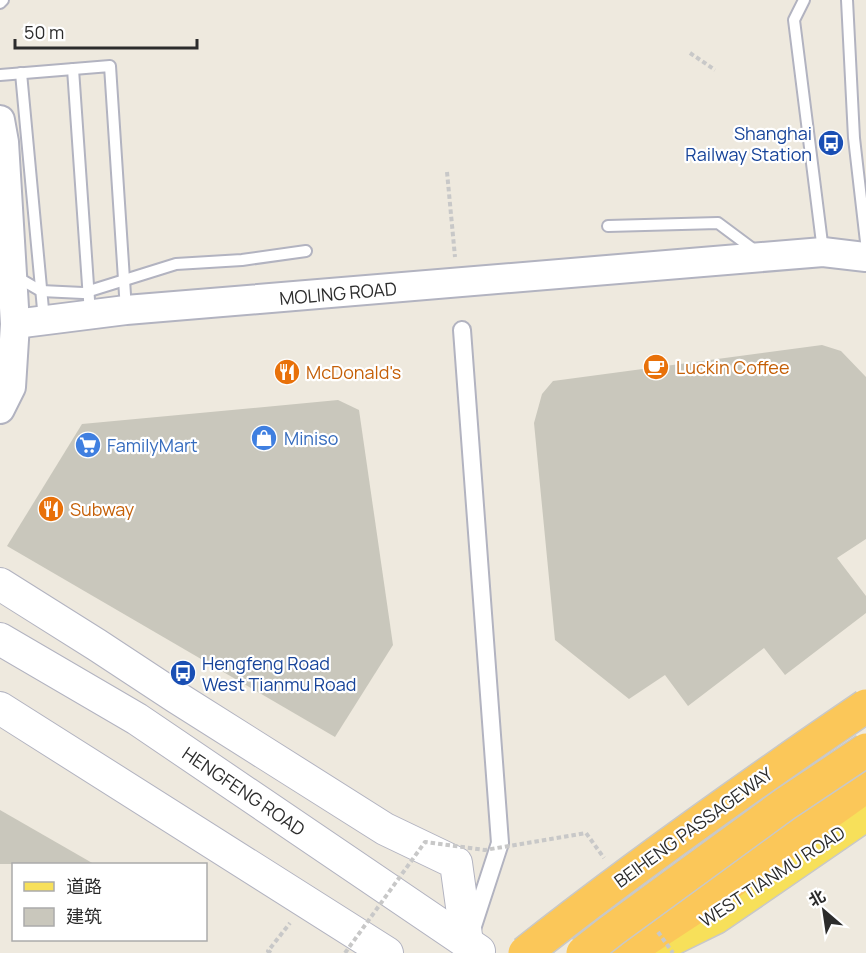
<svg xmlns="http://www.w3.org/2000/svg" width="866" height="953" viewBox="0 0 866 953" font-family="Manrope,'Noto Sans SC',sans-serif">
<style>
.building{fill:#c9c7bc}
.lines{fill:none;stroke-linecap:round;stroke-linejoin:round}
.service-casing{stroke:#b2b3c0;stroke-width:14}
.pedestrian-casing{stroke:#b2b3c0;stroke-width:20}
.tertiary-casing{stroke:#b2b3c0;stroke-width:32}
.secondary-casing{stroke:#b2b3c0;stroke-width:34}
.primary-casing{stroke:#c8c8c8;stroke-width:36}
.trunk-casing{stroke:#c8c8c8;stroke-width:36}
.path{stroke:#c8c8c8;stroke-width:4;stroke-dasharray:4.5 3;stroke-linecap:butt}
.service{stroke:#fff;stroke-width:10}
.pedestrian{stroke:#fff;stroke-width:16}
.tertiary{stroke:#fff;stroke-width:28}
.secondary{stroke:#fff;stroke-width:32}
.primary{stroke:#f7e05a;stroke-width:33}
.trunk{stroke:#fbc759;stroke-width:33}
.trunk-bridge-casing{stroke:#c8c8c8;stroke-width:36;stroke-linecap:butt}
.path-bridge{stroke:#c8c8c8;stroke-width:4;stroke-dasharray:4.5 3;stroke-linecap:butt}
.trunk-bridge{stroke:#fbc759;stroke-width:33}
.labels{text-anchor:middle;dominant-baseline:central;stroke-width:4.5;stroke-linejoin:round;paint-order:stroke}
.transit-label{font-size:18px;fill:#164399;stroke:#fff;text-anchor:end}
.street-label{font-size:18px;fill:#2c2c2c;stroke:#fff}
.food-label{font-size:18px;fill:#c56008;stroke:#fff;text-anchor:start}
.shop-label{font-size:18px;fill:#366cbe;stroke:#fff;text-anchor:start}
</style>
<rect width="100%" height="100%" fill="#eee9de"/>
<g class="building">
<path d="M 822,345 L 841,351 L 866,377 L 866,539 L 837,558 L 866,596 L 866,613 L 785,675 L 764,648 L 688,706 L 665,675 L 629,699 L 555,640 L 534,423 L 542,394 L 553,381 Z"/>
<path d="M 338,400 L 359,410 L 393,645 L 335,737 L 7,546 L 82,424 Z"/>
<path d="M 0,810 L 94,864 L 0,864 Z"/>
</g>
<g class="lines">
<g class="service-casing">
<g id="service">
<path d="M 804,0 L 794,20 L 823,251"/>
<path d="M 847,0 L 854,138 L 866,242"/>
<path d="M 0,3 L 3,0"/>
<path d="M 73,69 L 90,314"/>
<path d="M 21,73 L 44,320"/>
<path d="M 0,75 L 110,66 L 126,310"/>
<path d="M 608,226 L 718,223 L 757,252"/>
<path d="M 15,276 L 41,291 L 83,293 L 176,264 L 242,260 L 306,251"/>
</g>
</g>
<g class="pedestrian-casing">
<path id="pedestrian" d="M 462,330 L 500,843 L 472,929"/>
</g>
<g class="tertiary-casing">
<g id="tertiary">
<path d="M 0,120 L 4,142 L 15,324 L 11,387 L 0,409"/>
<path d="M 15,324 L 126,310 L 823,252 L 866,257"/>
</g>
</g>
<g class="secondary-casing">
<g id="secondary">
<path d="M 0,584 L 97,645 L 176,697 L 385,829 L 456,863 L 467,943"/>
<path d="M 0,639 L 137,719 L 479,951"/>
<path d="M 0,708 L 387,953"/>
</g>
</g>
<g class="primary-casing">
<path id="primary" d="M 653,948 L 716,917 L 866,814"/>
</g>
<g class="trunk-casing">
<path id="trunk" d="M 625,953 L 706,900 L 866,786"/>
</g>
<g class="path">
<path d="M 690,53 L 715,70"/>
<path d="M 447,172 L 455,257"/>
<path d="M 271,953 L 268,951 L 290,923"/>
</g>
<use href="#service" class="service"/>
<use href="#pedestrian" class="pedestrian"/>
<use href="#tertiary" class="tertiary"/>
<use href="#secondary" class="secondary"/>
<use href="#primary" class="primary"/>
<use href="#trunk" class="trunk"/>
<g class="trunk-bridge-casing">
<g id="trunk-bridge">
<path d="M 525,953 C 635,866 750,785 866,706"/>
<path d="M 583,953 L 611,931 L 785,804 L 866,750"/>
</g>
</g>
<g class="path-bridge">
<path d="M 658,932 L 673,953"/>
<path d="M 345,953 L 425,842 L 485,850 L 586,833 L 604,858"/>
</g>
<use href="#trunk-bridge" class="trunk-bridge"/>
</g>
<defs>
<g id="bus-disc" transform="scale(1.35)"><circle r="9.5" fill="#1a4fb4" stroke="#fff"/><path d="M-5-6H5V4H4V6H2V4H-2V6H-4V4H-5ZM-3.5-4V0h7V-4ZM-3.5 1.2v1.5H-2V1.2ZM2 1.2v1.5H3.5V1.2Z" fill="#fff"/></g>
<g id="cafe-disc" transform="scale(1.35)"><circle r="9.5" fill="#e8710a" stroke="#fff"/><path d="M-5.5-4.5H6V0H3Q3 3.5 0 3.5H-2.5Q-5.5 3.5-5.5 0ZM3-3.2v2h1.7v-2ZM-6 4.5H4V6H-6Z" fill="#fff"/></g>
<g id="restaurant-disc" transform="scale(1.35)"><circle r="9.5" fill="#e8710a" stroke="#fff"/><path d="M-5-6h1v4h1v-4h1v4h1v-4h1v5L-1.5 .5V6h-2V.5L-5-1ZM5-6V6H3V1.5H1.5Q1.5-4 5-6Z" fill="#fff"/></g>
<g id="shop-disc" transform="scale(1.35)"><circle r="9.5" fill="#3f7fe0" stroke="#fff"/><path d="M-5-2.5h2.3a2.7 3.5 0 0 1 5.4 0H5L5.5 6h-11ZM-1.5-2.5h3a1.5 2.3 0 0 0-3 0Z" fill="#fff"/></g>
<g id="supermarket-disc" transform="scale(1.35)"><circle r="9.5" fill="#3f7fe0" stroke="#fff"/><path d="M-6-5.5h2.5l.6 2H6L4.5 2H-2.5L-4.4-4H-6ZM-1.5 3.2a1.3 1.3 0 1 0 .1 0ZM3 3.2a1.3 1.3 0 1 0 .1 0Z" fill="#fff"/></g>
</defs>
<g fill-rule="evenodd">
<use href="#bus-disc" x="831" y="143"/>
<use href="#cafe-disc" x="656" y="367"/>
<use href="#restaurant-disc" x="287" y="372"/>
<use href="#shop-disc" x="264" y="438"/>
<use href="#supermarket-disc" x="88" y="445"/>
<use href="#restaurant-disc" x="51" y="509"/>
<use href="#bus-disc" x="183" y="673"/>
</g>
<g class="labels">
<g class="transit-label">
<text x="812" y="133">Shanghai<tspan x="812" dy="21">Railway Station</tspan></text>
<text x="202" y="663" text-anchor="start">Hengfeng Road<tspan x="202" dy="21">West Tianmu Road</tspan></text>
</g>
<g class="street-label">
<text transform="translate(338 293) rotate(-5)">MOLING ROAD</text>
<text transform="translate(244 791) rotate(34)">HENGFENG ROAD</text>
<text transform="translate(693 827) rotate(-36)">BEIHENG PASSAGEWAY</text>
<text transform="translate(772 876) rotate(-33)">WEST TIANMU ROAD</text>
</g>
<g class="food-label">
<text x="676" y="367">Luckin Coffee</text>
<text x="306" y="372">McDonald's</text>
<text x="70" y="509">Subway</text>
</g>
<g class="shop-label">
<text x="284" y="438">Miniso</text>
<text x="107" y="445">FamilyMart</text>
</g>
</g>
<rect x="12" y="863" width="195" height="78" fill="#ffffff" stroke="#ababab" stroke-width="1.5"/>
<rect x="24" y="882" width="30" height="9" fill="#f7e05a" stroke="#ababab" stroke-width="1.5"/>
<text x="66" y="893" font-size="18" fill="#2c2c2c">道路</text>
<rect x="24" y="908" width="30" height="18" fill="#c9c7bc" stroke="#ababab" stroke-width="1.5"/>
<text x="66" y="923" font-size="18" fill="#2c2c2c">建筑</text>
<g transform="translate(824 911) rotate(331)" stroke="#ffffff" stroke-width="4.5" paint-order="stroke">
<path d="M0-4.5L10 22L0 15L-10 22Z" fill="#2c2c2c"/>
<text y="-9" font-size="16" font-weight="bold" text-anchor="middle" fill="#2c2c2c">北</text>
</g>
<path d="M15 39v9h182v-9" fill="none" stroke="#2c2c2c" stroke-width="3"/>
<text x="24" y="39" font-size="18" fill="#2c2c2c" stroke="#ffffff" stroke-width="4.5" paint-order="stroke">50 m</text>
</svg>
